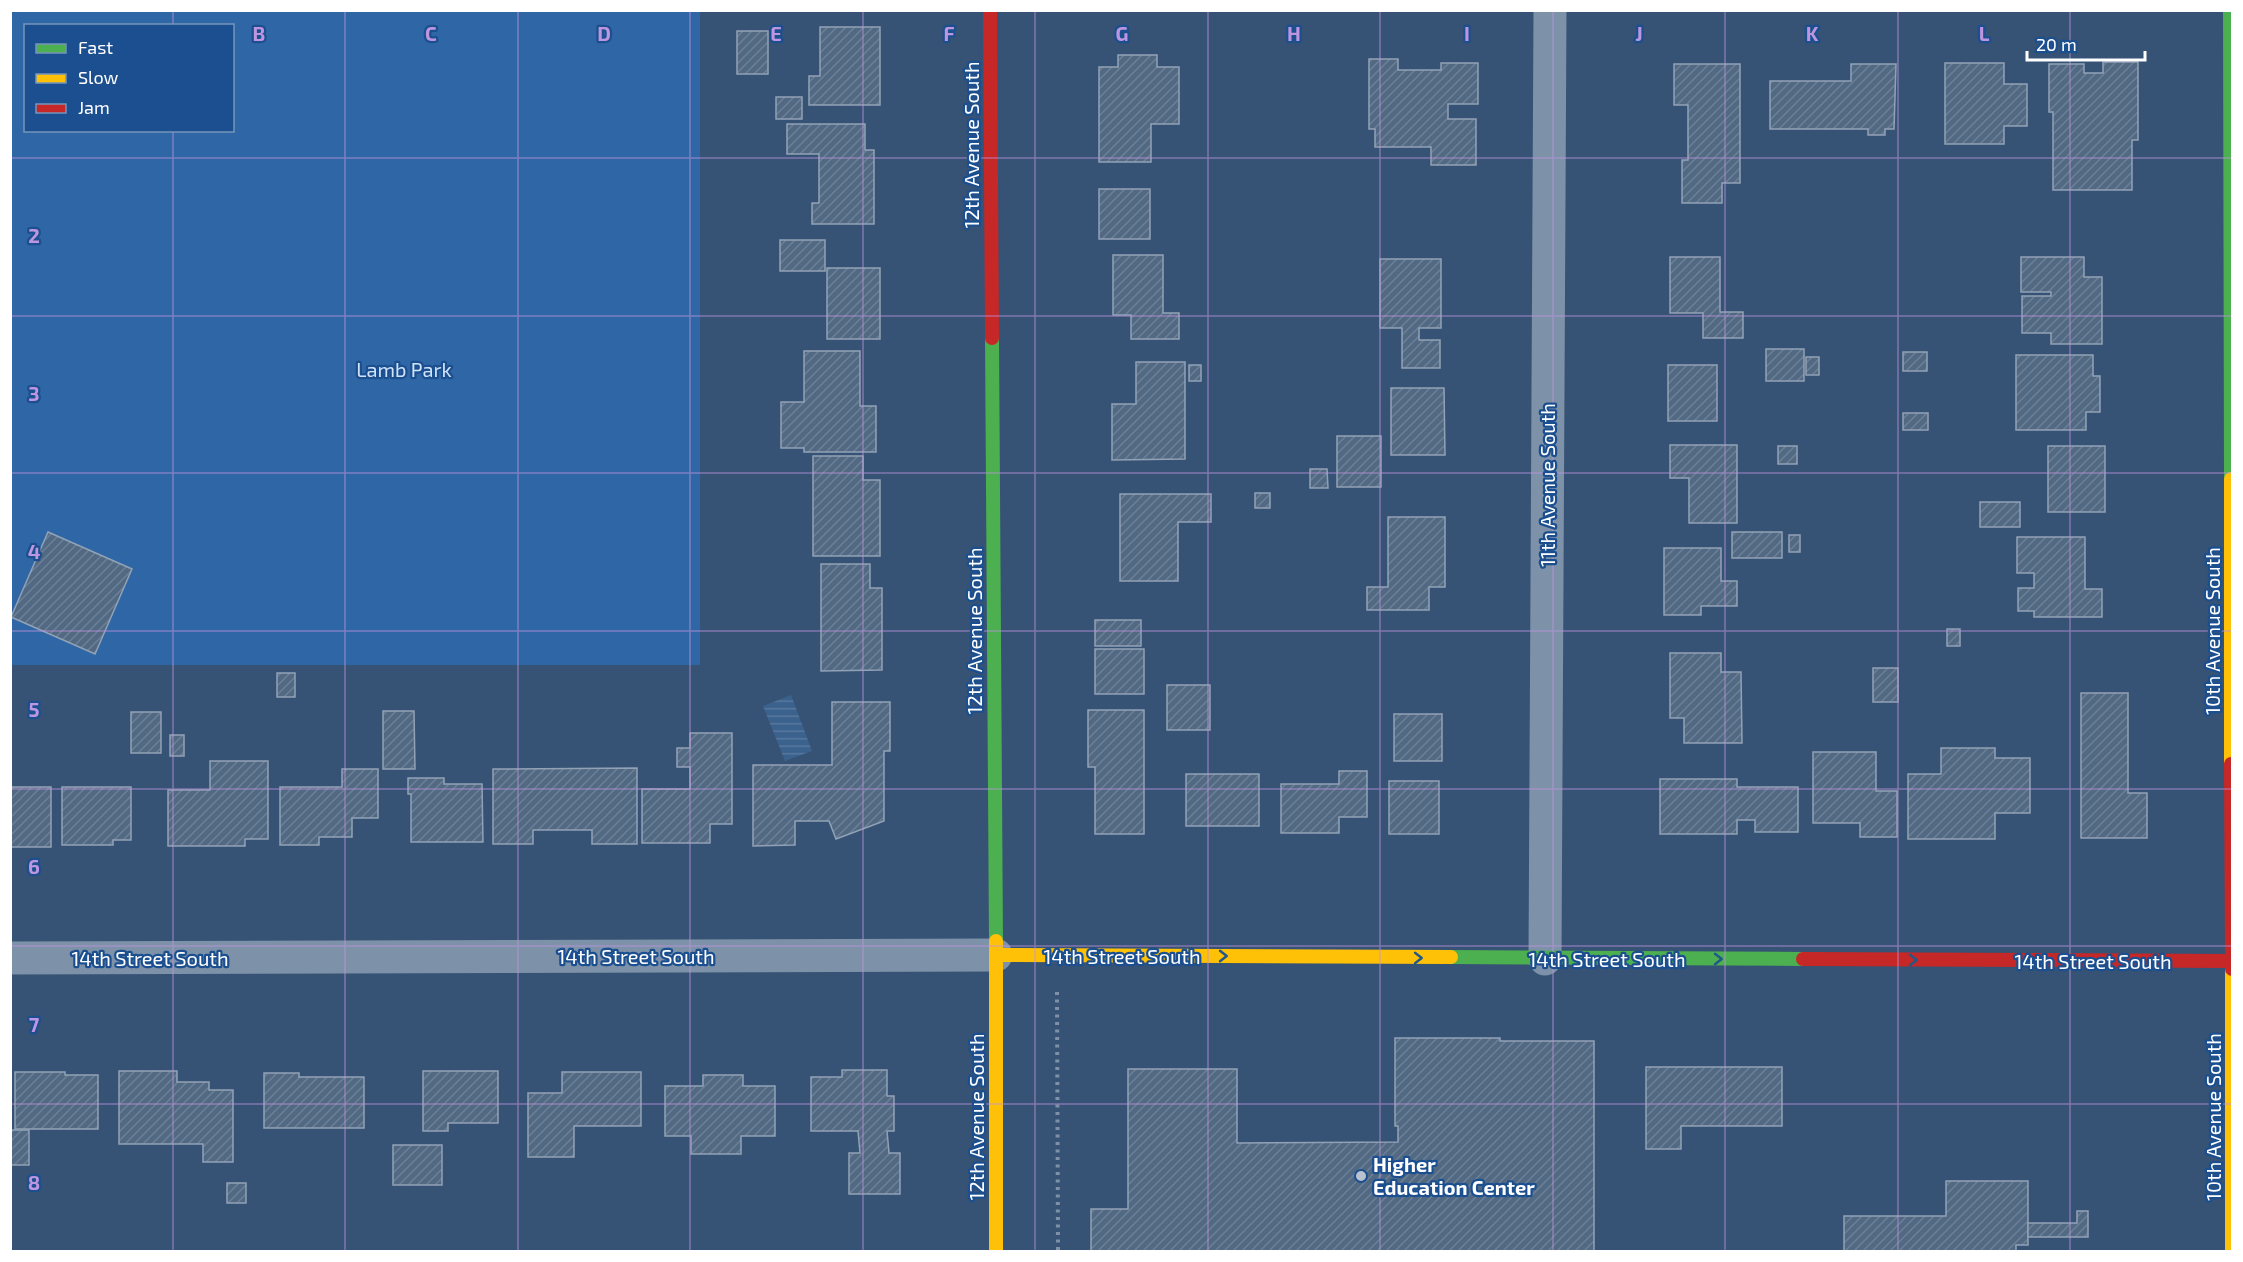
<svg xmlns="http://www.w3.org/2000/svg" width="2243" height="1262" viewBox="0 0 2243 1262" font-family="'Exo 2',sans-serif">
<style>
.green{fill:#2f66a5;fill-rule:evenodd}
.water{fill:url(#water-rules)}
.building{fill:url(#building-hatch);stroke:#92a2b6;stroke-width:1.5}
.lines{fill:none;stroke-linecap:round;stroke-linejoin:round}
.path{stroke:#7d92a8;stroke-width:4;stroke-dasharray:3 4.5;stroke-linecap:butt}
.street{stroke:#7d92a8;stroke-width:33}
.fast{stroke:#4caf50;stroke-width:14}
.slow{stroke:#ffc107;stroke-width:14}
.jam{stroke:#c62828;stroke-width:14}
.oneway{stroke:#205989}
.grid{fill:none;stroke:#bd96df;stroke-width:1.5;stroke-opacity:0.55}
.poi-dot{fill:#b9c2ce;stroke:#1b4f8f;stroke-width:2}
.labels{text-anchor:middle;dominant-baseline:central;stroke-width:4.5;stroke-linejoin:round;paint-order:stroke}
.street-label{font-size:20px;fill:#fff;stroke:#1b4f8f}
.park-label{font-size:20px;fill:#cfe3fa;stroke:#1b4f8f}
.poi-label{font-size:20px;font-weight:bold;fill:#fff;stroke:#1b4f8f;text-anchor:start}
.grid-label{font-size:20px;text-anchor:middle;font-weight:bold;fill:#bd96df;stroke:#1b4f8f;stroke-width:4.5;stroke-linejoin:round;paint-order:stroke}
</style>
<defs>
<pattern id="water-rules" width="6" height="5" patternUnits="userSpaceOnUse" patternTransform="scale(1.5)"><rect width="6" height="5" fill="#3b618d"/><path d="M0 2.5h6" fill="none" stroke="#58799e"/></pattern>
<pattern id="building-hatch" width="6" height="6" patternUnits="userSpaceOnUse" patternTransform="scale(1.5)"><rect width="6" height="6" fill="#526984"/><path d="M-1 1l2-2M0 6l6-6M5 7l2-2" fill="none" stroke="#6c8096"/></pattern>
</defs>
<rect width="100%" height="100%" fill="#365274"/>
<path class="green" d="M 11,11 L 700,11 L 700,665 L 11,665 ZM 26,26 L 232,26 L 232,130 L 26,130 Z"/>
<path class="water" d="M 791,695 L 812,751 L 785,761 L 763,706 Z"/>
<g class="building">
<path d="M 820,27 L 880,27 L 880,105 L 809,105 L 809,76 L 820,76 Z"/>
<rect x="737" y="31" width="31" height="43"/>
<path d="M 1118,55 L 1157,55 L 1157,67 L 1179,67 L 1179,124 L 1151,124 L 1151,162 L 1099,162 L 1099,67 L 1118,67 Z"/>
<path d="M 1369,59 L 1398,59 L 1398,70 L 1441,70 L 1441,63 L 1478,63 L 1478,104 L 1448,104 L 1448,119 L 1476,119 L 1476,165 L 1431,165 L 1431,147 L 1375,147 L 1375,129 L 1369,129 Z"/>
<path d="M 2103,62 L 2138,62 L 2138,140 L 2132,140 L 2132,190 L 2053,190 L 2053,112 L 2049,112 L 2049,64 L 2084,64 L 2084,73 L 2103,73 Z"/>
<path d="M 1945,63 L 2004,63 L 2004,84 L 2027,84 L 2027,126 L 2004,126 L 2004,144 L 1945,144 Z"/>
<path d="M 1674,64 L 1740,64 L 1740,183 L 1722,183 L 1722,203 L 1682,203 L 1682,160 L 1688,160 L 1688,105 L 1674,105 Z"/>
<path d="M 1851,64 L 1896,64 L 1894,129 L 1885,129 L 1885,135 L 1868,135 L 1868,129 L 1770,129 L 1770,81 L 1851,81 Z"/>
<rect x="776" y="97" width="26" height="22"/>
<path d="M 787,124 L 865,124 L 865,150 L 874,150 L 874,224 L 812,224 L 812,203 L 819,203 L 819,154 L 787,154 Z"/>
<rect x="1099" y="189" width="51" height="50"/>
<rect x="780" y="240" width="45" height="31"/>
<path d="M 1113,255 L 1163,255 L 1163,313 L 1179,313 L 1179,339 L 1131,339 L 1131,315 L 1113,315 Z"/>
<path d="M 1670,257 L 1720,257 L 1720,312 L 1743,312 L 1743,338 L 1703,338 L 1703,313 L 1670,313 Z"/>
<path d="M 2021,257 L 2084,257 L 2084,277 L 2102,277 L 2102,344 L 2051,344 L 2051,333 L 2022,333 L 2022,296 L 2051,296 L 2051,292 L 2021,292 Z"/>
<path d="M 1380,259 L 1441,259 L 1441,328 L 1419,328 L 1419,340 L 1440,340 L 1440,368 L 1402,368 L 1402,328 L 1380,328 Z"/>
<rect x="827" y="268" width="53" height="71"/>
<rect x="1766" y="349" width="38" height="32"/>
<path d="M 804,351 L 860,351 L 860,406 L 876,406 L 876,452 L 804,452 L 804,448 L 781,448 L 781,402 L 804,402 Z"/>
<rect x="1903" y="352" width="24" height="19"/>
<path d="M 2016,355 L 2093,355 L 2093,376 L 2100,376 L 2100,412 L 2086,412 L 2086,430 L 2016,430 Z"/>
<rect x="1806" y="357" width="13" height="18"/>
<path d="M 1136,362 L 1185,362 L 1185,459 L 1112,460 L 1112,404 L 1136,404 Z"/>
<rect x="1189" y="365" width="12" height="16"/>
<rect x="1668" y="365" width="49" height="56"/>
<path d="M 1391,388 L 1444,388 L 1445,455 L 1391,455 Z"/>
<rect x="1903" y="413" width="25" height="17"/>
<rect x="1337" y="436" width="44" height="51"/>
<path d="M 1670,445 L 1737,445 L 1737,523 L 1689,523 L 1689,478 L 1670,478 Z"/>
<rect x="1778" y="446" width="19" height="18"/>
<rect x="2048" y="446" width="57" height="66"/>
<path d="M 813,456 L 863,456 L 863,480 L 880,480 L 880,556 L 813,556 Z"/>
<path d="M 1310,469 L 1327,469 L 1328,488 L 1310,488 Z"/>
<rect x="1255" y="493" width="15" height="15"/>
<path d="M 1120,494 L 1211,494 L 1211,522 L 1178,522 L 1178,581 L 1120,581 Z"/>
<rect x="1980" y="502" width="40" height="25"/>
<path d="M 1388,517 L 1445,517 L 1445,587 L 1429,587 L 1429,610 L 1367,610 L 1367,587 L 1388,587 Z"/>
<path d="M 48,532 L 132,569 L 95,654 L 11,617 Z"/>
<rect x="1732" y="532" width="50" height="26"/>
<rect x="1789" y="535" width="11" height="17"/>
<path d="M 2017,537 L 2085,537 L 2085,589 L 2102,589 L 2102,617 L 2034,617 L 2034,611 L 2018,611 L 2018,588 L 2034,588 L 2034,573 L 2017,573 Z"/>
<path d="M 1664,548 L 1721,548 L 1721,581 L 1737,581 L 1737,606 L 1701,606 L 1701,615 L 1664,615 Z"/>
<path d="M 821,564 L 870,564 L 870,588 L 882,588 L 882,670 L 821,671 Z"/>
<rect x="1095" y="620" width="46" height="26"/>
<rect x="1947" y="629" width="13" height="17"/>
<rect x="1095" y="649" width="49" height="45"/>
<path d="M 1670,653 L 1721,653 L 1721,672 L 1741,672 L 1742,743 L 1684,743 L 1684,718 L 1670,718 Z"/>
<rect x="1873" y="668" width="25" height="34"/>
<rect x="277" y="673" width="18" height="24"/>
<rect x="1167" y="685" width="43" height="45"/>
<path d="M 2081,693 L 2128,693 L 2128,793 L 2147,793 L 2147,838 L 2081,838 Z"/>
<path d="M 832,702 L 890,702 L 890,751 L 884,751 L 884,821 L 836,839 L 829,821 L 795,821 L 795,845 L 753,846 L 753,765 L 832,765 Z"/>
<path d="M 1088,710 L 1144,710 L 1144,834 L 1095,834 L 1095,767 L 1088,767 Z"/>
<path d="M 383,711 L 414,711 L 415,769 L 383,769 Z"/>
<rect x="131" y="712" width="30" height="41"/>
<rect x="1394" y="714" width="48" height="47"/>
<path d="M 690,733 L 732,733 L 732,824 L 710,824 L 710,843 L 642,843 L 642,789 L 690,789 L 690,767 L 677,767 L 677,748 L 690,748 Z"/>
<rect x="170" y="735" width="14" height="21"/>
<path d="M 1941,748 L 1995,748 L 1995,758 L 2030,758 L 2030,813 L 1995,813 L 1995,839 L 1908,839 L 1908,774 L 1941,774 Z"/>
<path d="M 1813,752 L 1876,752 L 1876,791 L 1897,791 L 1897,837 L 1860,837 L 1860,823 L 1813,823 Z"/>
<path d="M 210,761 L 268,761 L 268,839 L 245,839 L 245,846 L 168,846 L 168,790 L 210,790 Z"/>
<path d="M 637,768 L 637,844 L 592,844 L 592,830 L 533,830 L 533,844 L 493,844 L 493,769 Z"/>
<path d="M 342,769 L 378,769 L 378,818 L 352,818 L 352,837 L 319,837 L 319,845 L 280,845 L 280,787 L 342,787 Z"/>
<path d="M 1339,771 L 1367,771 L 1367,817 L 1339,817 L 1339,833 L 1281,833 L 1281,784 L 1339,784 Z"/>
<rect x="1186" y="774" width="73" height="52"/>
<path d="M 408,778 L 444,778 L 444,784 L 482,784 L 483,842 L 411,842 L 411,794 L 408,794 Z"/>
<path d="M 1660,779 L 1737,779 L 1737,787 L 1798,787 L 1798,832 L 1755,832 L 1755,820 L 1737,820 L 1737,834 L 1660,834 Z"/>
<rect x="1389" y="781" width="50" height="53"/>
<rect x="10" y="787" width="41" height="60"/>
<path d="M 62,787 L 131,787 L 131,840 L 113,840 L 113,845 L 62,845 Z"/>
<path d="M 1395,1038 L 1500,1038 L 1500,1041 L 1594,1041 L 1594,1252 L 1091,1252 L 1091,1209 L 1128,1209 L 1128,1069 L 1237,1069 L 1237,1143 L 1398,1142 L 1398,1126 L 1395,1126 Z"/>
<path d="M 1646,1067 L 1782,1067 L 1782,1126 L 1681,1126 L 1681,1149 L 1646,1149 Z"/>
<path d="M 842,1070 L 887,1070 L 887,1096 L 894,1096 L 894,1131 L 887,1131 L 889,1153 L 900,1153 L 900,1194 L 849,1194 L 849,1153 L 860,1153 L 858,1131 L 811,1131 L 811,1077 L 842,1077 Z"/>
<path d="M 119,1071 L 177,1071 L 177,1082 L 209,1082 L 209,1090 L 233,1090 L 233,1162 L 203,1162 L 203,1144 L 119,1144 Z"/>
<path d="M 423,1071 L 498,1071 L 498,1123 L 448,1123 L 448,1131 L 423,1131 Z"/>
<path d="M 15,1072 L 65,1072 L 65,1075 L 98,1075 L 98,1129 L 15,1129 Z"/>
<path d="M 562,1072 L 641,1072 L 641,1126 L 574,1126 L 574,1157 L 528,1157 L 528,1093 L 562,1093 Z"/>
<path d="M 264,1073 L 299,1073 L 299,1077 L 364,1077 L 364,1128 L 264,1128 Z"/>
<path d="M 703,1075 L 743,1075 L 743,1086 L 775,1086 L 775,1136 L 741,1136 L 741,1154 L 691,1154 L 691,1136 L 665,1136 L 665,1086 L 703,1086 Z"/>
<rect x="10" y="1130" width="19" height="35"/>
<rect x="393" y="1145" width="49" height="40"/>
<path d="M 1946,1181 L 2028,1181 L 2028,1245 L 2016,1245 L 2016,1252 L 1844,1252 L 1844,1216 L 1946,1216 Z"/>
<rect x="227" y="1183" width="19" height="20"/>
<path d="M 2077,1211 L 2088,1211 L 2088,1237 L 2028,1237 L 2028,1223 L 2077,1223 Z"/>
</g>
<g class="lines">
<path class="path" d="M 1057,992 L 1058,1252"/>
<g class="street">
<path d="M 10,958 L 996,955"/>
<path d="M 1545,959 L 1550,10"/>
</g>
<g class="fast">
<path d="M 2230,10 L 2231,479"/>
<path d="M 992,338 L 996,941"/>
<path d="M 1451,957 L 1803,959"/>
</g>
<g class="slow">
<path d="M 2231,479 L 2231,764"/>
<path d="M 996,941 L 996,1252"/>
<path d="M 996,955 L 1451,957"/>
<path d="M 2232,969 L 2232,1252"/>
</g>
<g class="jam">
<path d="M 990,10 L 992,338"/>
<path d="M 2231,764 L 2232,969"/>
<path d="M 1803,959 L 2232,961"/>
</g>
</g>
<defs><path id="oneway-chevron" d="M-2-3.5L2.5 0L-2 3.5" fill="none" stroke-width="1.6" stroke-linecap="round" stroke-linejoin="round" transform="scale(1.5)"/></defs>
<g class="oneway">
<use href="#oneway-chevron" transform="translate(1223 956)"/>
<use href="#oneway-chevron" transform="translate(1418 958)"/>
<use href="#oneway-chevron" transform="translate(1718 959)"/>
<use href="#oneway-chevron" transform="translate(1913 960)"/>
</g>
<path class="grid" d="M 173,10 L 173,26M 345,10 L 345,1252M 518,10 L 518,1252M 690,10 L 690,1252M 863,10 L 863,1252M 1035,10 L 1035,1252M 1208,10 L 1208,1252M 1380,10 L 1380,1252M 1553,10 L 1553,1252M 1725,10 L 1725,1252M 1898,10 L 1898,1252M 2070,10 L 2070,1252M 173,130 L 173,1252M 10,158 L 2232,158M 10,316 L 2232,316M 10,473 L 2232,473M 10,631 L 2232,631M 10,789 L 2232,789M 10,946 L 2232,946M 10,1104 L 2232,1104"/>
<circle class="poi-dot" cx="1361" cy="1176" r="6"/>
<g class="labels">
<g class="street-label">
<text transform="translate(971 145) rotate(-90)">12th Avenue South</text>
<text transform="translate(1547 485) rotate(-90)">11th Avenue South</text>
<text transform="translate(974 631) rotate(-90)">12th Avenue South</text>
<text transform="translate(2212 631) rotate(-90)">10th Avenue South</text>
<text x="636" y="956">14th Street South</text>
<text x="1122" y="956">14th Street South</text>
<text x="150" y="958">14th Street South</text>
<text x="1607" y="959">14th Street South</text>
<text x="2093" y="961">14th Street South</text>
<text transform="translate(976 1117) rotate(-90)">12th Avenue South</text>
<text transform="translate(2213 1117) rotate(-90)">10th Avenue South</text>
</g>
<g class="park-label">
<text x="404" y="369">Lamb Park</text>
</g>
<g class="poi-label">
<text x="1373" y="1164">Higher<tspan x="1373" dy="23">Education Center</tspan></text>
</g>
</g>
<g class="grid-label">
<text x="259" y="41">B</text>
<text x="431" y="41">C</text>
<text x="604" y="41">D</text>
<text x="776" y="41">E</text>
<text x="949" y="41">F</text>
<text x="1122" y="41">G</text>
<text x="1294" y="41">H</text>
<text x="1467" y="41">I</text>
<text x="1639" y="41">J</text>
<text x="1812" y="41">K</text>
<text x="1984" y="41">L</text>
<text x="34" y="243">2</text>
<text x="34" y="401">3</text>
<text x="34" y="559">4</text>
<text x="34" y="717">5</text>
<text x="34" y="874">6</text>
<text x="34" y="1032">7</text>
<text x="34" y="1190">8</text>
</g>
<rect width="2243" height="1262" fill="none" stroke="#ffffff" stroke-width="24"/>
<rect x="24" y="24" width="210" height="108" fill="#1b4f8f" stroke="#7695bc" stroke-width="1.5"/>
<rect x="36" y="44" width="30" height="9" fill="#4caf50" stroke="#7695bc" stroke-width="1.5"/>
<text x="78" y="54" font-size="18" fill="#ffffff">Fast</text>
<rect x="36" y="74" width="30" height="9" fill="#ffc107" stroke="#7695bc" stroke-width="1.5"/>
<text x="78" y="84" font-size="18" fill="#ffffff">Slow</text>
<rect x="36" y="104" width="30" height="9" fill="#c62828" stroke="#7695bc" stroke-width="1.5"/>
<text x="78" y="114" font-size="18" fill="#ffffff">Jam</text>
<path d="M2027 51v9h118v-9" fill="none" stroke="#ffffff" stroke-width="3"/>
<text x="2036" y="51" font-size="18" fill="#ffffff" stroke="#1b4f8f" stroke-width="4.5" paint-order="stroke">20 m</text>
</svg>
